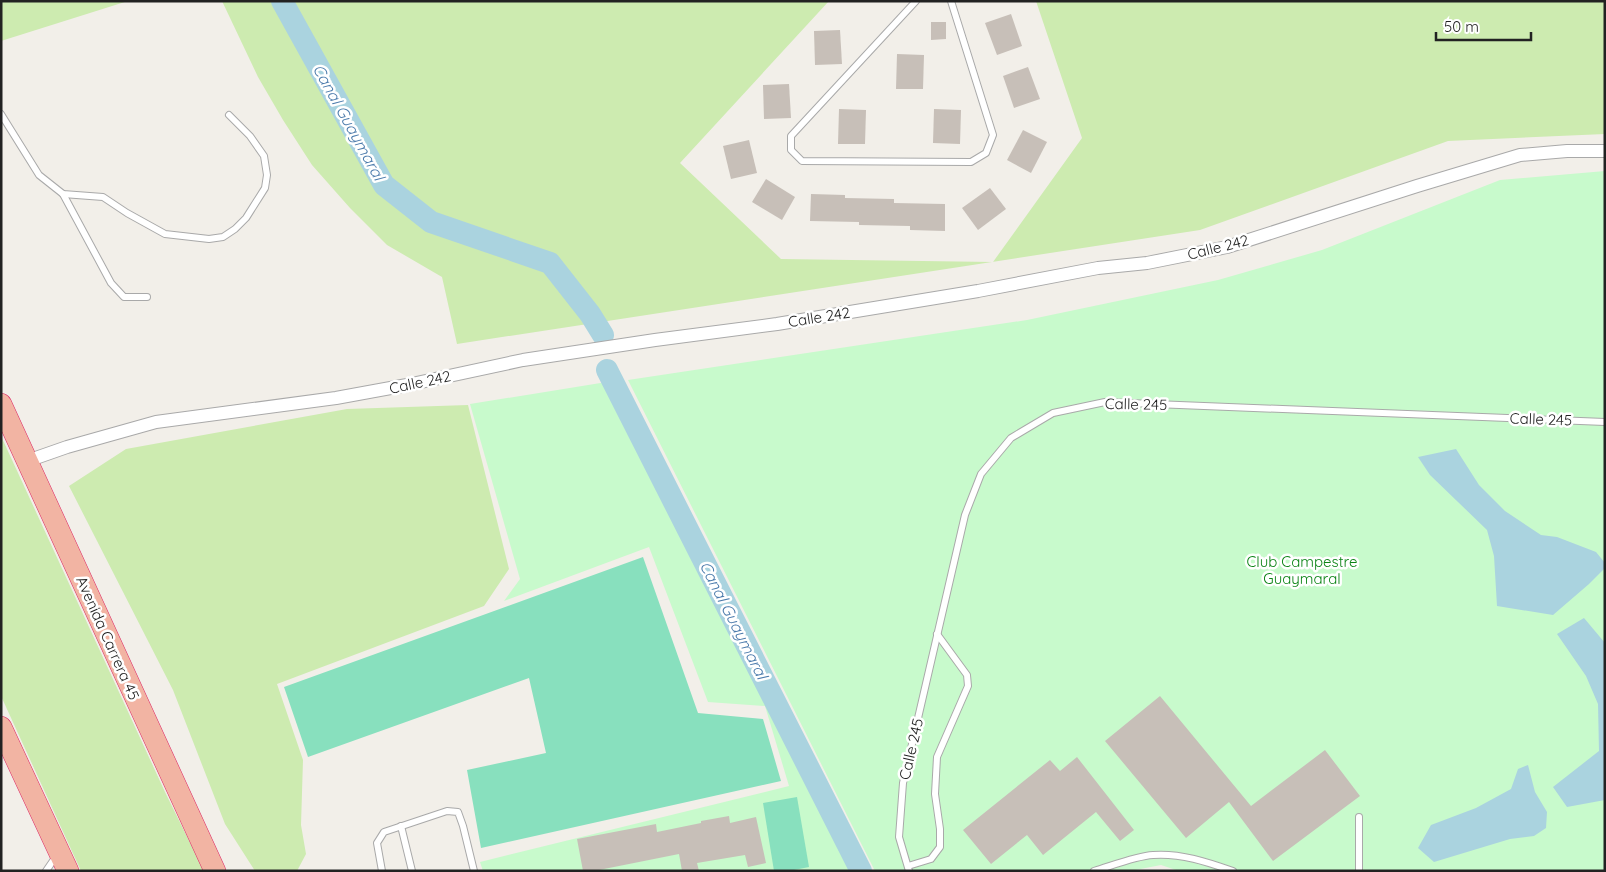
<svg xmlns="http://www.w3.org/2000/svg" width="1606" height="872" viewBox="0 0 1606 872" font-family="Quicksand,sans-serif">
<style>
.grass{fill:#cdebb0}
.park{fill:#c8facc}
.pitch{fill:#88e0be}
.water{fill:#aad3df}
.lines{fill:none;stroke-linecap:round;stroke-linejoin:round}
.river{stroke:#aad3df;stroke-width:22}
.building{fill:#c7bfb8}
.service-casing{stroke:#a9a9a9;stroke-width:8}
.minor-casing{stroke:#a9a9a9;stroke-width:14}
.trunk-casing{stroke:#dc2a67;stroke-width:22}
.service{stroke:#fff;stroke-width:6}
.minor{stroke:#fff;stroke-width:12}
.trunk{stroke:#f2b4a3;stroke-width:21}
.labels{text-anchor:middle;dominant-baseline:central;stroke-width:5;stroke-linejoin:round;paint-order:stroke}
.street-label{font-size:15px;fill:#222;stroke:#fff}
.park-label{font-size:15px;fill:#0c8416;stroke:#fff}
.water-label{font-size:16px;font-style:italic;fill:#4a7aab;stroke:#fff}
</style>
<rect width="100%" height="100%" fill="#f2efe9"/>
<g class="grass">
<path d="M 1,1 L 128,1 L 1,41 Z"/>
<path d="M 222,1 L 829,1 L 680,163 L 781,259 L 993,262 L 1082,138 L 1036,1 L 1605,1 L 1605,134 L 1448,141 L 1200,230 L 457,344 L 442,277 L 387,245 L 350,208 L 312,165 L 283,120 L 258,77 Z"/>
<path d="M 468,405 L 509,569 L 484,606 L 277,684 L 303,760 L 301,825 L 306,854 L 297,871 L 255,871 L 225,824 L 173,690 L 69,486 L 126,449 L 347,409 Z"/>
<path d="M 1,436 L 165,792 L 204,871 L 81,871 L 1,696 Z"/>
</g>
<g class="park">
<path d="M 1605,171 L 1605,871 L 1179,871 L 1161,865 L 1130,871 L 875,871 L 628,380 L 1027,320 L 1218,280 L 1322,250 L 1500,180 Z"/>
<path d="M 619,380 L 860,871 L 483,871 L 480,862 L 789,786 L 765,706 L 708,702 L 649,547 L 504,601 L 520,579 L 470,404 Z"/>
</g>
<g class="pitch">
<path d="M 643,557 L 698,713 L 763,719 L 781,781 L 481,848 L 467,770 L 546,753 L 529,678 L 308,757 L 284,687 Z"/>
<path d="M 797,797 L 809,867 L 789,871 L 774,871 L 763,803 Z"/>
</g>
<g class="water">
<path d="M 1456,449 L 1479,485 L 1505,511 L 1541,535 L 1557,537 L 1596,552 L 1605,563 L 1605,568 L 1589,584 L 1553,615 L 1497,606 L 1494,556 L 1487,530 L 1430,475 L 1418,457 Z"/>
<path d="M 1584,618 L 1605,643 L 1605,800 L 1567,807 L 1553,787 L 1599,751 L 1598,704 L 1586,676 L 1557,634 Z"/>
<path d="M 1528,765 L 1535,792 L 1547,812 L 1546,828 L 1534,836 L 1510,839 L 1434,862 L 1418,848 L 1431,825 L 1476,808 L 1511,789 L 1518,769 Z"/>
</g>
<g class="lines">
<g class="river">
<path d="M 282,1 L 384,185 L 431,222 L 550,263 L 590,314 L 603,335"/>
<path d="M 607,370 L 861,871"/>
</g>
</g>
<g class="building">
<path d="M 1011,14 L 1022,46 L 997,55 L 985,23 Z"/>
<path d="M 931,22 L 946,22 L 946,39 L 931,40 Z"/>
<path d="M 840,30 L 842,64 L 815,65 L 814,31 Z"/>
<path d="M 897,54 L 924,55 L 923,89 L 896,89 Z"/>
<path d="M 1028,67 L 1040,99 L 1014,108 L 1003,76 Z"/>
<path d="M 789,84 L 791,118 L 764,119 L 763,85 Z"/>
<path d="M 839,109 L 866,110 L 865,144 L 838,144 Z"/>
<path d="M 934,109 L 961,110 L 960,144 L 933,143 Z"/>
<path d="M 1023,130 L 1047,142 L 1031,173 L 1007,160 Z"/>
<path d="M 749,140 L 757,173 L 731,179 L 723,146 Z"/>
<path d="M 766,179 L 795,197 L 782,220 L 752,202 Z"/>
<path d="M 990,188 L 1006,209 L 978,230 L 962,208 Z"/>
<path d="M 811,194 L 845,195 L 845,198 L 894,199 L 894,203 L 945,204 L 945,231 L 910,230 L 910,226 L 859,225 L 859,222 L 810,221 Z"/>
<path d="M 1160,696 L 1251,806 L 1325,750 L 1360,796 L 1273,861 L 1229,802 L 1186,838 L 1105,741 Z"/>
<path d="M 1077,757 L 1134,830 L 1120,841 L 1096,812 L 1043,855 L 1027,835 L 991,864 L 963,830 L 1050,760 L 1060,771 Z"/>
<path d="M 729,816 L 730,823 L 756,817 L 766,863 L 748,867 L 745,855 L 697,863 L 699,871 L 682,871 L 679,854 L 594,871 L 583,871 L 577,839 L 656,824 L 657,832 L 701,823 L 701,821 Z"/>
</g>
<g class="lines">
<g class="service-casing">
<g id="service">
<path d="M 916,1 L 791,136 L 791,150 L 802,161 L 971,162 L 986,153 L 993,135 L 951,1"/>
<path d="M 1,114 L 39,175 L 63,194 L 103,197 L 127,213 L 165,234 L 209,239 L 223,237 L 235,229 L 246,218 L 265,188 L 267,175 L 264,156 L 250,136 L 229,115"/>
<path d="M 63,194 L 111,283 L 124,297 L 147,297"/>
<path d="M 401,826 L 412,871"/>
<path d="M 908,866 L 931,859 L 940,847 L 940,829 L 935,794 L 937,757 L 968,686 L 967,675 L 937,634"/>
<path d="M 46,871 L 57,855"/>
<path d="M 382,871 L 377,843 L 384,832 L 447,811 L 458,812 L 463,826 L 474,871"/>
<path d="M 909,871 L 899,837 L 903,783 L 965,515 L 981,474 L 1011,438 L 1053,413 L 1105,402 L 1605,422"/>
<path d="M 1094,871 C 1111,866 1136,856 1153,855 C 1181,853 1207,862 1233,871"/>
<path d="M 1359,871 L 1359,817"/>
</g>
</g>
<g class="minor-casing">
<path id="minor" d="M 27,461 L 67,447 L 156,422 L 336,398 L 407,385 L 523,360 L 655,340 L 777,324 L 978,291 L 1098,268 L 1147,263 L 1227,247 L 1417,186 L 1520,155 L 1567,151 L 1605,151"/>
</g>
<g class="trunk-casing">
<g id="trunk">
<path d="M 1,404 L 215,871"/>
<path d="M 1,727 L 68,871"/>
</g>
</g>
<use href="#service" class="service"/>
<use href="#minor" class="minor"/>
<use href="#trunk" class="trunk"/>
</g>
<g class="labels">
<g class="street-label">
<text transform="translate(1218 247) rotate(-14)">Calle 242</text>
<text transform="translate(819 317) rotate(-9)">Calle 242</text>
<text transform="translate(420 382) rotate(-12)">Calle 242</text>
<text transform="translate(1136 404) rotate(1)">Calle 245</text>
<text transform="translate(1541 419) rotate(2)">Calle 245</text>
<text transform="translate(108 638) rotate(66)">Avenida Carrera 45</text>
<text transform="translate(911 749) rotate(-77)">Calle 245</text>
</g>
<g class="park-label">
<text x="1302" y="561">Club Campestre<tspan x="1302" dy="17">Guaymaral</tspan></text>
</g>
<g class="water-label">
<text transform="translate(349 122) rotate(61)">Canal Guaymaral</text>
<text transform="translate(734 620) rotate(63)">Canal Guaymaral</text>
</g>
</g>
<rect width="1606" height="872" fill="none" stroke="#222222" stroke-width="5"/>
<path d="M1436 32v8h95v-8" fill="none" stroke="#222222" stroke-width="2.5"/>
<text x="1444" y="32" font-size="15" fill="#222222" stroke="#ffffff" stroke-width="4" paint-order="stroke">50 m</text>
</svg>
